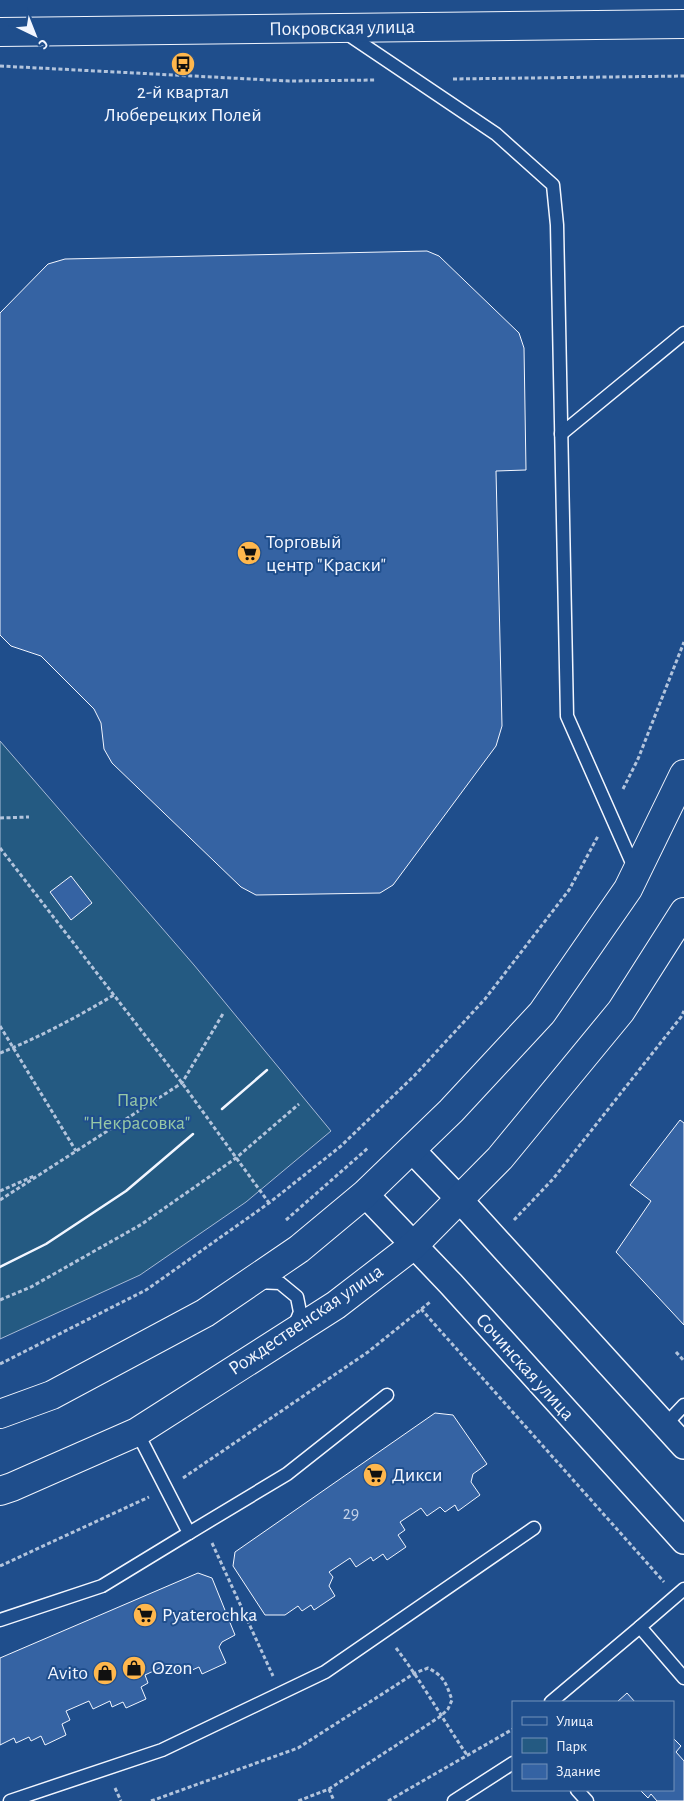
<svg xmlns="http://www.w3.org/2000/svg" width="684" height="1801" viewBox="0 0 684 1801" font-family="'Alegreya Sans',sans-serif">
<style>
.green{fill:#245a82;stroke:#a8bbd7}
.building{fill:#3563a3;stroke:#f2f6ff}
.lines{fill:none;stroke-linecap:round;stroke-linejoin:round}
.lane-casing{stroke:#f2f6ff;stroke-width:15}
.street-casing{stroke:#f2f6ff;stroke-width:28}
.secondary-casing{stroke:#f2f6ff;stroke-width:30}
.path{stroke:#b3c4dc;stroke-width:3;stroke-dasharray:4 2.5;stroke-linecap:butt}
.lane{stroke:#1f4e8c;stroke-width:12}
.street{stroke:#1f4e8c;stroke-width:25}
.secondary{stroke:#1f4e8c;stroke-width:28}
.wall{stroke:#f2f6ff;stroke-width:2.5}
.labels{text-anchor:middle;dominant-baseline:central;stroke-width:4;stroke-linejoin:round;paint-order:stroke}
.number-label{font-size:18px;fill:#c3d1e8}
.street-label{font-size:20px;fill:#f2f6ff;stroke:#1f4e8c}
.poi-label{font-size:20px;fill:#f2f6ff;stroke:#1f4e8c;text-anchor:start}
.park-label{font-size:20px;fill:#97c8a6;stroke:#1f4e8c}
</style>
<rect width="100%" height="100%" fill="#1f4e8c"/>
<path class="green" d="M 0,741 L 194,965 L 331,1131 L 246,1202 L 140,1275 L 0,1339 Z"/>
<g class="building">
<path d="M 427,251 L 439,256 L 519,333 L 524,348 L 526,470 L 496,471 L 502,726 L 496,746 L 393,885 L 380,893 L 256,895 L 241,887 L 112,763 L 104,749 L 101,723 L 94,709 L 41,656 L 11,646 L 0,635 L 0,313 L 48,264 L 65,259 Z"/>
<path d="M 71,876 L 92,903 L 71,920 L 50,892 Z"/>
<path d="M 680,1120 L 684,1123 L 684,1325 L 616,1252 L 651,1201 L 630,1185 Z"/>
<path d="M 435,1413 L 453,1415 L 487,1464 L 473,1474 L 471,1482 L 480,1495 L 458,1511 L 455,1505 L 445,1512 L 440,1507 L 427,1516 L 421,1508 L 400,1522 L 405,1530 L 398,1535 L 406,1547 L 387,1560 L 383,1554 L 373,1561 L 371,1557 L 356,1567 L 350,1558 L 329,1572 L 333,1577 L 329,1586 L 335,1596 L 314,1610 L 311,1605 L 302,1611 L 298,1606 L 285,1615 L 265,1615 L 233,1566 L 235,1552 Z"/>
<path d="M 198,1573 L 212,1578 L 235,1635 L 222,1642 L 219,1647 L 226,1663 L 202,1674 L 199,1667 L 190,1671 L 187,1666 L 170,1673 L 166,1665 L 145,1675 L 148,1683 L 141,1687 L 146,1699 L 126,1708 L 123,1702 L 112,1707 L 110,1701 L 93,1709 L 89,1701 L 66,1711 L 70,1720 L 62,1724 L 66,1735 L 45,1745 L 41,1736 L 31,1741 L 29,1737 L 16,1743 L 14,1738 L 0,1745 L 0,1658 Z"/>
<path d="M 627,1693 L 635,1702 L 617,1702 Z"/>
<path d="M 673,1738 L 681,1746 L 676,1752 L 684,1761 L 684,1801 L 657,1801 L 651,1794 L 648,1798 L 640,1790 L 673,1790 Z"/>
</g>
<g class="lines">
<g class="lane-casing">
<g id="lane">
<path d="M 346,33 L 496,134 L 553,185 L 557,225 L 567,716 L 636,872"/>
<path d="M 561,434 L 684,333"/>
<path d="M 256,1282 L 280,1283 L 297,1297 L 300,1312 L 294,1327"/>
<path d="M 665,1425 L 684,1405"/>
<path d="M 189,1533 L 287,1474 L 387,1395"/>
<path d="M 684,1589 L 640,1627 L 684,1678"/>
<path d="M 0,1620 L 102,1586 L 189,1533 L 137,1432"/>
<path d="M 551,1702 L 640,1627"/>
<path d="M 577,1790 L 587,1801"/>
<path d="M 10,1801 L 162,1750 L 325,1672 L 534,1528"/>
<path d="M 454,1801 L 513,1763"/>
</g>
</g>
<g class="street-casing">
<g id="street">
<path d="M 411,1149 L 459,1199 L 684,1446"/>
<path d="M 365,1194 L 451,1284 L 684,1541"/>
</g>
</g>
<g class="secondary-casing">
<g id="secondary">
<path d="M 0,32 L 684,24"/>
<path d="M 0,1414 L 52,1395 L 205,1313 L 299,1249 L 365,1194 L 451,1111 L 542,1013 L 628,889 L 684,774"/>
<path d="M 0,1491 L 12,1487 L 137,1432 L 336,1305 L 414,1245 L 500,1158 L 621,1011 L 684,912"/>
</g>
</g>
<g class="path">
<path d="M 0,66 L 289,81 L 376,80"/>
<path d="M 453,79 L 684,76"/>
<path d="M 623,789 L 638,759 L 684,642"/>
<path d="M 0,818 L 29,817"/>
<path d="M 0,848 L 182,1083 L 269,1203"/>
<path d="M 0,1026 L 76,1151"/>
<path d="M 0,1053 C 40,1037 77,1017 114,995"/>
<path d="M 0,1191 L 34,1176"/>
<path d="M 0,1200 L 182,1083 L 224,1012"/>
<path d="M 286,1220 L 368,1148"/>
<path d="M 514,1220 L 553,1179 L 681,1017 L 684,1011"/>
<path d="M 0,1300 L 31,1287 L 142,1224 L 236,1158 L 299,1104"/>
<path d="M 421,1309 L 664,1582"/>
<path d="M 676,1352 L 684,1361"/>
<path d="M 0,1364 L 146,1290 L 269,1203 L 341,1146 L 414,1076 L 485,999 L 569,890 L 598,836"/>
<path d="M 183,1478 L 368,1352 L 430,1302"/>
<path d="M 212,1543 L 273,1676"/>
<path d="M 0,1566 L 149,1497"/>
<path d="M 396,1648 C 422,1682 443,1720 467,1755"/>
<path d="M 115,1788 L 121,1801"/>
<path d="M 329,1789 L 334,1801"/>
<path d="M 151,1801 L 298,1748 L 415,1673 L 428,1668 C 444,1676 446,1683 452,1700 L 448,1709 L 441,1716 L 329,1789 L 298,1801"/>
<path d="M 388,1801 L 513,1729"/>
</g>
<use href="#lane" class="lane"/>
<use href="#street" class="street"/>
<use href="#secondary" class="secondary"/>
<g class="wall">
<path d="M 222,1109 L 267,1070"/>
<path d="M 0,1267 L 46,1244 L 126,1191 L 193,1134"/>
</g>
</g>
<defs>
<g id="bus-disc" transform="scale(1.25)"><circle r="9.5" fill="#ffb74d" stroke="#1f4e8c"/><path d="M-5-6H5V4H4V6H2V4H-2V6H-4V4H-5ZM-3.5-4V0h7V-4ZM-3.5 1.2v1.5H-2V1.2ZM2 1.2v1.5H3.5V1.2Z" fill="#111"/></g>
<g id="supermarket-disc" transform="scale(1.25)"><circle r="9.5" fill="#ffb74d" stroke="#1f4e8c"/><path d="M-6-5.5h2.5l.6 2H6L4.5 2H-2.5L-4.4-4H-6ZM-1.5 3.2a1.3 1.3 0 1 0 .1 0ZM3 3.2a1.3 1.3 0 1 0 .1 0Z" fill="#111"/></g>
<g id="shop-disc" transform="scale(1.25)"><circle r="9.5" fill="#ffb74d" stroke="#1f4e8c"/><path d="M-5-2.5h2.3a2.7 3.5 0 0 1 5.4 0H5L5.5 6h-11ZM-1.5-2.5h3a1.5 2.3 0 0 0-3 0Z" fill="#111"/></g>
</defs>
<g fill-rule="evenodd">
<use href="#bus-disc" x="183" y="64"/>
<use href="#supermarket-disc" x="249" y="553"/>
<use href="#supermarket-disc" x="375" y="1475"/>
<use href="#supermarket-disc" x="145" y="1615"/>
<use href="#shop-disc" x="134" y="1668"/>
<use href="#shop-disc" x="105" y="1673"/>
</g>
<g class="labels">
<g class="number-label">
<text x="351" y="1514">29</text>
</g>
<g class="street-label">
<text transform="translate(342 28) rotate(-1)">Покровская улица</text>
<text transform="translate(306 1320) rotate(-34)">Рождественская улица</text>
<text transform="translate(525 1367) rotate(48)">Сочинская улица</text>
</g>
<g class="poi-label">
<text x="183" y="92" text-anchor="middle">2-й квартал<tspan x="183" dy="23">Люберецких Полей</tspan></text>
<text x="266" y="542">Торговый<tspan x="266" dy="23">центр "Краски"</tspan></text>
<text x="392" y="1475">Дикси</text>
<text x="162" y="1615">Pyaterochka</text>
<text x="152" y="1668">Ozon</text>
<text x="88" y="1673" text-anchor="end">Avito</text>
</g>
<g class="park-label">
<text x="137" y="1100">Парк<tspan x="137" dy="23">"Некрасовка"</tspan></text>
</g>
</g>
<rect x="512" y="1701" width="162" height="90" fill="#1f4e8c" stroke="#7391ba"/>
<rect x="522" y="1717" width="25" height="8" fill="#1f4e8c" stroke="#7391ba"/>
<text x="556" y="1726" font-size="15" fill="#f2f6ff">Улица</text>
<rect x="522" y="1738" width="25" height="15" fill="#245a82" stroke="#7391ba"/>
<text x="556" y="1751" font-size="15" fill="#f2f6ff">Парк</text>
<rect x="522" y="1764" width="25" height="15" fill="#3563a3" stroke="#7391ba"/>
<text x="556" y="1776" font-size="15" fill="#f2f6ff">Здание</text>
<g transform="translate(35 35) rotate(137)" stroke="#1f4e8c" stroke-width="4" paint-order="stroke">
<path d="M0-4L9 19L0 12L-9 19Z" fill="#f2f6ff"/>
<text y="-8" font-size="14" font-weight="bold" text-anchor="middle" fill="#f2f6ff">С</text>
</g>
</svg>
